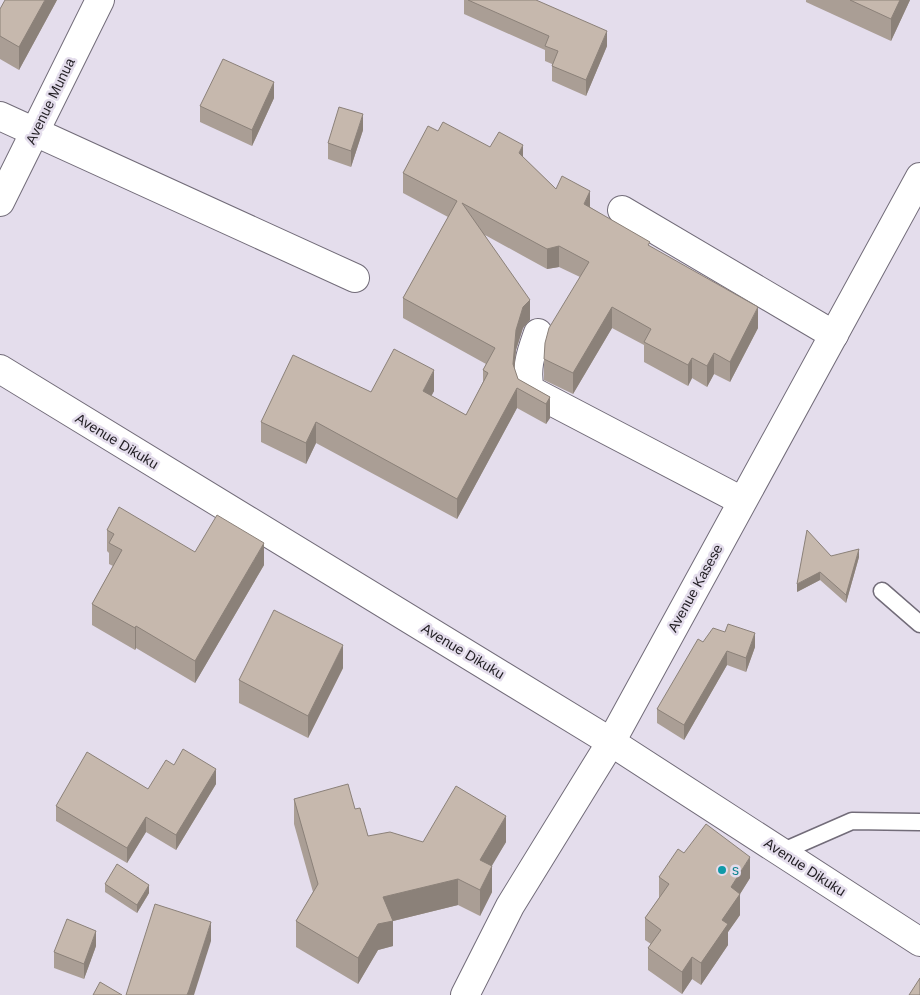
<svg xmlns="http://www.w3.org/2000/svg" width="920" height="995" viewBox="0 0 920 995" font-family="Arial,sans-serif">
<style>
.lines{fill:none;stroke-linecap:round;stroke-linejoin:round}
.service-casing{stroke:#726c79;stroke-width:19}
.minor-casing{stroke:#726c79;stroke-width:30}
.secondary-casing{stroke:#726c79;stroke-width:30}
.service{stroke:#fff;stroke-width:16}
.minor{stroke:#fff;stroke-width:28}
.secondary{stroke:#fff;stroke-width:28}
.wall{fill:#aa9e95}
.shaded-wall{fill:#8b8179}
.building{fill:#c6b8ad;stroke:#8b8179}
.culture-dot{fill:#0f9aa8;stroke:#e4ddec;stroke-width:2}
.labels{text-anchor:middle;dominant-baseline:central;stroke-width:5;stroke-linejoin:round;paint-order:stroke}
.street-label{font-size:14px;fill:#201d22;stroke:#e4ddec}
.culture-label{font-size:14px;fill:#0d838f;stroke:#e4ddec;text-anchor:start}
</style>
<rect width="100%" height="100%" fill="#e4ddec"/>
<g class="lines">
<g class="service-casing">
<g id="service">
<path d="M 882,591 L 920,624"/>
<path d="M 781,852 L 852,821 L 920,822"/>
</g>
</g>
<g class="minor-casing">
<g id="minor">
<path d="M 0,116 L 355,278"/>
<path d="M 622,210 L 834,335"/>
<path d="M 538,333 C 531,353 525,368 530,390 L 742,501"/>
<path d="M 0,369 L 611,742 L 920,942"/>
<path d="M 465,995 L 510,906 L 611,742 L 920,177"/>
</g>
</g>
<g class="secondary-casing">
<path id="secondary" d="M 0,202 L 100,0"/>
</g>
<use href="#service" class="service"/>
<use href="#minor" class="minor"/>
<use href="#secondary" class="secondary"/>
</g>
<g class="wall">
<path d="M 57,0 L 19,70 L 0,59 L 0,9 Z"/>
<path d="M 464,0 L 536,0 L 607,46 L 586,96 L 552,81 L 552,64 L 545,61 L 545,50 L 464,14 Z"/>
<path d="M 806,0 L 910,0 L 891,41 L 806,2 Z"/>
<path d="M 274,98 L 252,146 L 200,122 L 200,106 Z"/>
<path d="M 363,130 L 351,167 L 328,159 L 328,143 Z"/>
<path d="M 438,131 L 523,157 L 556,189 L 590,207 L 650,246 L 758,328 L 730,382 L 714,374 L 707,387 L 692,378 L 688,386 L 644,362 L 644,345 L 612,328 L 573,394 L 544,380 L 544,359 L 580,277 L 559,267 L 547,269 L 485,235 L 530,320 L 523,328 L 516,350 L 514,368 L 518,379 L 550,397 L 550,418 L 546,424 L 517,408 L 457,519 L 316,443 L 306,464 L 261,442 L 261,422 L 371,392 L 434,391 L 431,396 L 466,415 L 483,382 L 483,370 L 486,364 L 403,318 L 403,298 L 448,217 L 403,193 L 403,173 Z"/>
<path d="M 107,530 L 195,552 L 264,565 L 195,683 L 136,648 L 135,650 L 92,625 L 92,604 L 113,566 L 109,564 L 109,553 L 107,551 Z"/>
<path d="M 831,556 L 859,557 L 846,603 L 820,580 L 797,592 Z"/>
<path d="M 703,642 L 755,647 L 746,672 L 727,665 L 684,740 L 657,723 L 657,709 Z"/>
<path d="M 343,668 L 308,738 L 239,703 L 239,680 Z"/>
<path d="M 174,765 L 216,784 L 176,850 L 146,832 L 127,863 L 56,821 L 56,806 L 148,789 Z"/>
<path d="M 294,799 L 355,809 L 368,836 L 423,842 L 506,842 L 491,866 L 492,892 L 480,916 L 458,905 L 393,921 L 393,946 L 378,950 L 358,984 L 296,947 L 296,921 L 313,892 L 294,824 Z"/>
<path d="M 684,853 L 750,878 L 740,894 L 740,915 L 728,932 L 728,945 L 701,985 L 692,979 L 682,994 L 648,970 L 648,948 L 651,944 L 645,940 L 645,918 L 659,898 L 659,877 Z"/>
<path d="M 105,884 L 149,893 L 137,913 L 105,892 Z"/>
<path d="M 96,946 L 84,979 L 54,968 L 54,952 Z"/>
</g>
<g class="shaded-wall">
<path d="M 45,0 L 57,0 L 19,70 L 19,47 Z"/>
<path d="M 900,0 L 910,0 L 891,41 L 891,19 Z"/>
<path d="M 607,31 L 607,46 L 586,96 L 586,80 Z"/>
<path d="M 274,82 L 274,98 L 252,146 L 252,130 Z"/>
<path d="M 363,114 L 363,130 L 351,167 L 351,151 Z"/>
<path d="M 523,145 L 523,166 L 519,153 Z"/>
<path d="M 590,191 L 590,211 L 584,204 Z"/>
<path d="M 559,246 L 559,267 L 547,269 L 547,249 Z"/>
<path d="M 530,300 L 530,320 L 523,328 L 516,350 L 513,385 L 513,364 L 516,330 L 523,307 Z"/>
<path d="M 612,307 L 612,328 L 573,394 L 573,373 Z"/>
<path d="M 758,307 L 758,328 L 730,382 L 730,362 Z"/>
<path d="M 714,353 L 714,374 L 707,387 L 707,366 Z"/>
<path d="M 692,358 L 692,378 L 688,386 L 688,365 Z"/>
<path d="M 434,370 L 434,391 L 423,412 L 423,391 Z"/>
<path d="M 517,388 L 517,408 L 457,519 L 457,499 Z"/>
<path d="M 550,397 L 550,418 L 546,424 L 546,404 Z"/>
<path d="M 316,422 L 316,443 L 306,464 L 306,443 Z"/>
<path d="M 264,543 L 264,565 L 195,683 L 195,661 Z"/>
<path d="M 859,549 L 859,557 L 846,603 L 846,595 Z"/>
<path d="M 820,572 L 820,580 L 797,592 L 797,584 Z"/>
<path d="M 136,626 L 136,648 L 135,650 L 135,628 Z"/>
<path d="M 755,633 L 755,647 L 746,672 L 746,658 Z"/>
<path d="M 343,645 L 343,668 L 308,738 L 308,716 Z"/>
<path d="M 727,651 L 727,665 L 684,740 L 684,725 Z"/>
<path d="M 216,769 L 216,784 L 176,850 L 176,835 Z"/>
<path d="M 506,816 L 506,842 L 480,886 L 480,860 Z"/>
<path d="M 146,817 L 146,832 L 127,863 L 127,848 Z"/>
<path d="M 750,857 L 750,878 L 740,894 L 740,915 L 728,932 L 728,945 L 701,985 L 701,963 L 722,920 L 731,887 Z"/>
<path d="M 492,866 L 492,892 L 480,916 L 480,890 Z"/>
<path d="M 458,879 L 458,905 L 393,921 L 393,946 L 378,950 L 358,984 L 358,958 L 383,897 Z"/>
<path d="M 149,885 L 149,893 L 137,913 L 137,905 Z"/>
<path d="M 211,922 L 211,941 L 194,995 L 187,995 Z"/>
<path d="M 96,931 L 96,946 L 84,979 L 84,964 Z"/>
<path d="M 692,957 L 692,979 L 682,994 L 682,972 Z"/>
</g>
<g class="building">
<path d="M 5,0 L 45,0 L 19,47 L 0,36 L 0,9 Z"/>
<path d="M 468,0 L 536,0 L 607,31 L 586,80 L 552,66 L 558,51 L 545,46 L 549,36 Z"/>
<path d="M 850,0 L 900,0 L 891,19 Z"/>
<path d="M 223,59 L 274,82 L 252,130 L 200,106 Z"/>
<path d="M 339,107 L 363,114 L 351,151 L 328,143 Z"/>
<path d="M 443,122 L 490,147 L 499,132 L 523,145 L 519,153 L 556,189 L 562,176 L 590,191 L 584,204 L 650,242 L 648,245 L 758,307 L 730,362 L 714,353 L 707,366 L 692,358 L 688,365 L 644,342 L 651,329 L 612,307 L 573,373 L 544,359 L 545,343 L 549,328 L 589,262 L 559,246 L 547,249 L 462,203 L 530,300 L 523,307 L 516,330 L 513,364 L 518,379 L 550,397 L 546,404 L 517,388 L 457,499 L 316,422 L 306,443 L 261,422 L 293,355 L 371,392 L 394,349 L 434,370 L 423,391 L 466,415 L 488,373 L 483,370 L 495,348 L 403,298 L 457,201 L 403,173 L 428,126 L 438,131 Z"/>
<path d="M 119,507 L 195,552 L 217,515 L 264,543 L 195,661 L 136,626 L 135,628 L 92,604 L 122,550 L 109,543 L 114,534 L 107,530 Z"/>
<path d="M 807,530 L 831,556 L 859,549 L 846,595 L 820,572 L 797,584 Z"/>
<path d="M 274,610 L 343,645 L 308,716 L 239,680 Z"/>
<path d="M 728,624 L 755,633 L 746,658 L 727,651 L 684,725 L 657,709 L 698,639 L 703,642 L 713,628 L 725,632 Z"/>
<path d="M 183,749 L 216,769 L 176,835 L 146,817 L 127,848 L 56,806 L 87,752 L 148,789 L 166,760 L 174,765 Z"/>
<path d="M 348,784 L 355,809 L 360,808 L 368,836 L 390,832 L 423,842 L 456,786 L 506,816 L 480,860 L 492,866 L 480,890 L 458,879 L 383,897 L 393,921 L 378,924 L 358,958 L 296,921 L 318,884 L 294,799 Z"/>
<path d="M 706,824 L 750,857 L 731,887 L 740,894 L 722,920 L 728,924 L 701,963 L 692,957 L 682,972 L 648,948 L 661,930 L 645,918 L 669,884 L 659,877 L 678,849 L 684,853 Z"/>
<path d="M 117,864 L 149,885 L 137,905 L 105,884 Z"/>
<path d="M 155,904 L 211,922 L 189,990 L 187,995 L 126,995 Z"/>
<path d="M 67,919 L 96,931 L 84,964 L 54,952 Z"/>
<path d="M 920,978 L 920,995 L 909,995 Z"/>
<path d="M 100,982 L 122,995 L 93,995 Z"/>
</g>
<circle class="culture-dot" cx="722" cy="870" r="5"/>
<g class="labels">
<g class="street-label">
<text transform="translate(50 101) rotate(-64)">Avenue Munua</text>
<text transform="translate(117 441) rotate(31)">Avenue Dikuku</text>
<text transform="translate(695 588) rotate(-61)">Avenue Kasese</text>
<text transform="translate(463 651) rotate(31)">Avenue Dikuku</text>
<text transform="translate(805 867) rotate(33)">Avenue Dikuku</text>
</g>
<g class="culture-label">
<text x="732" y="870">s</text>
</g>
</g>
</svg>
